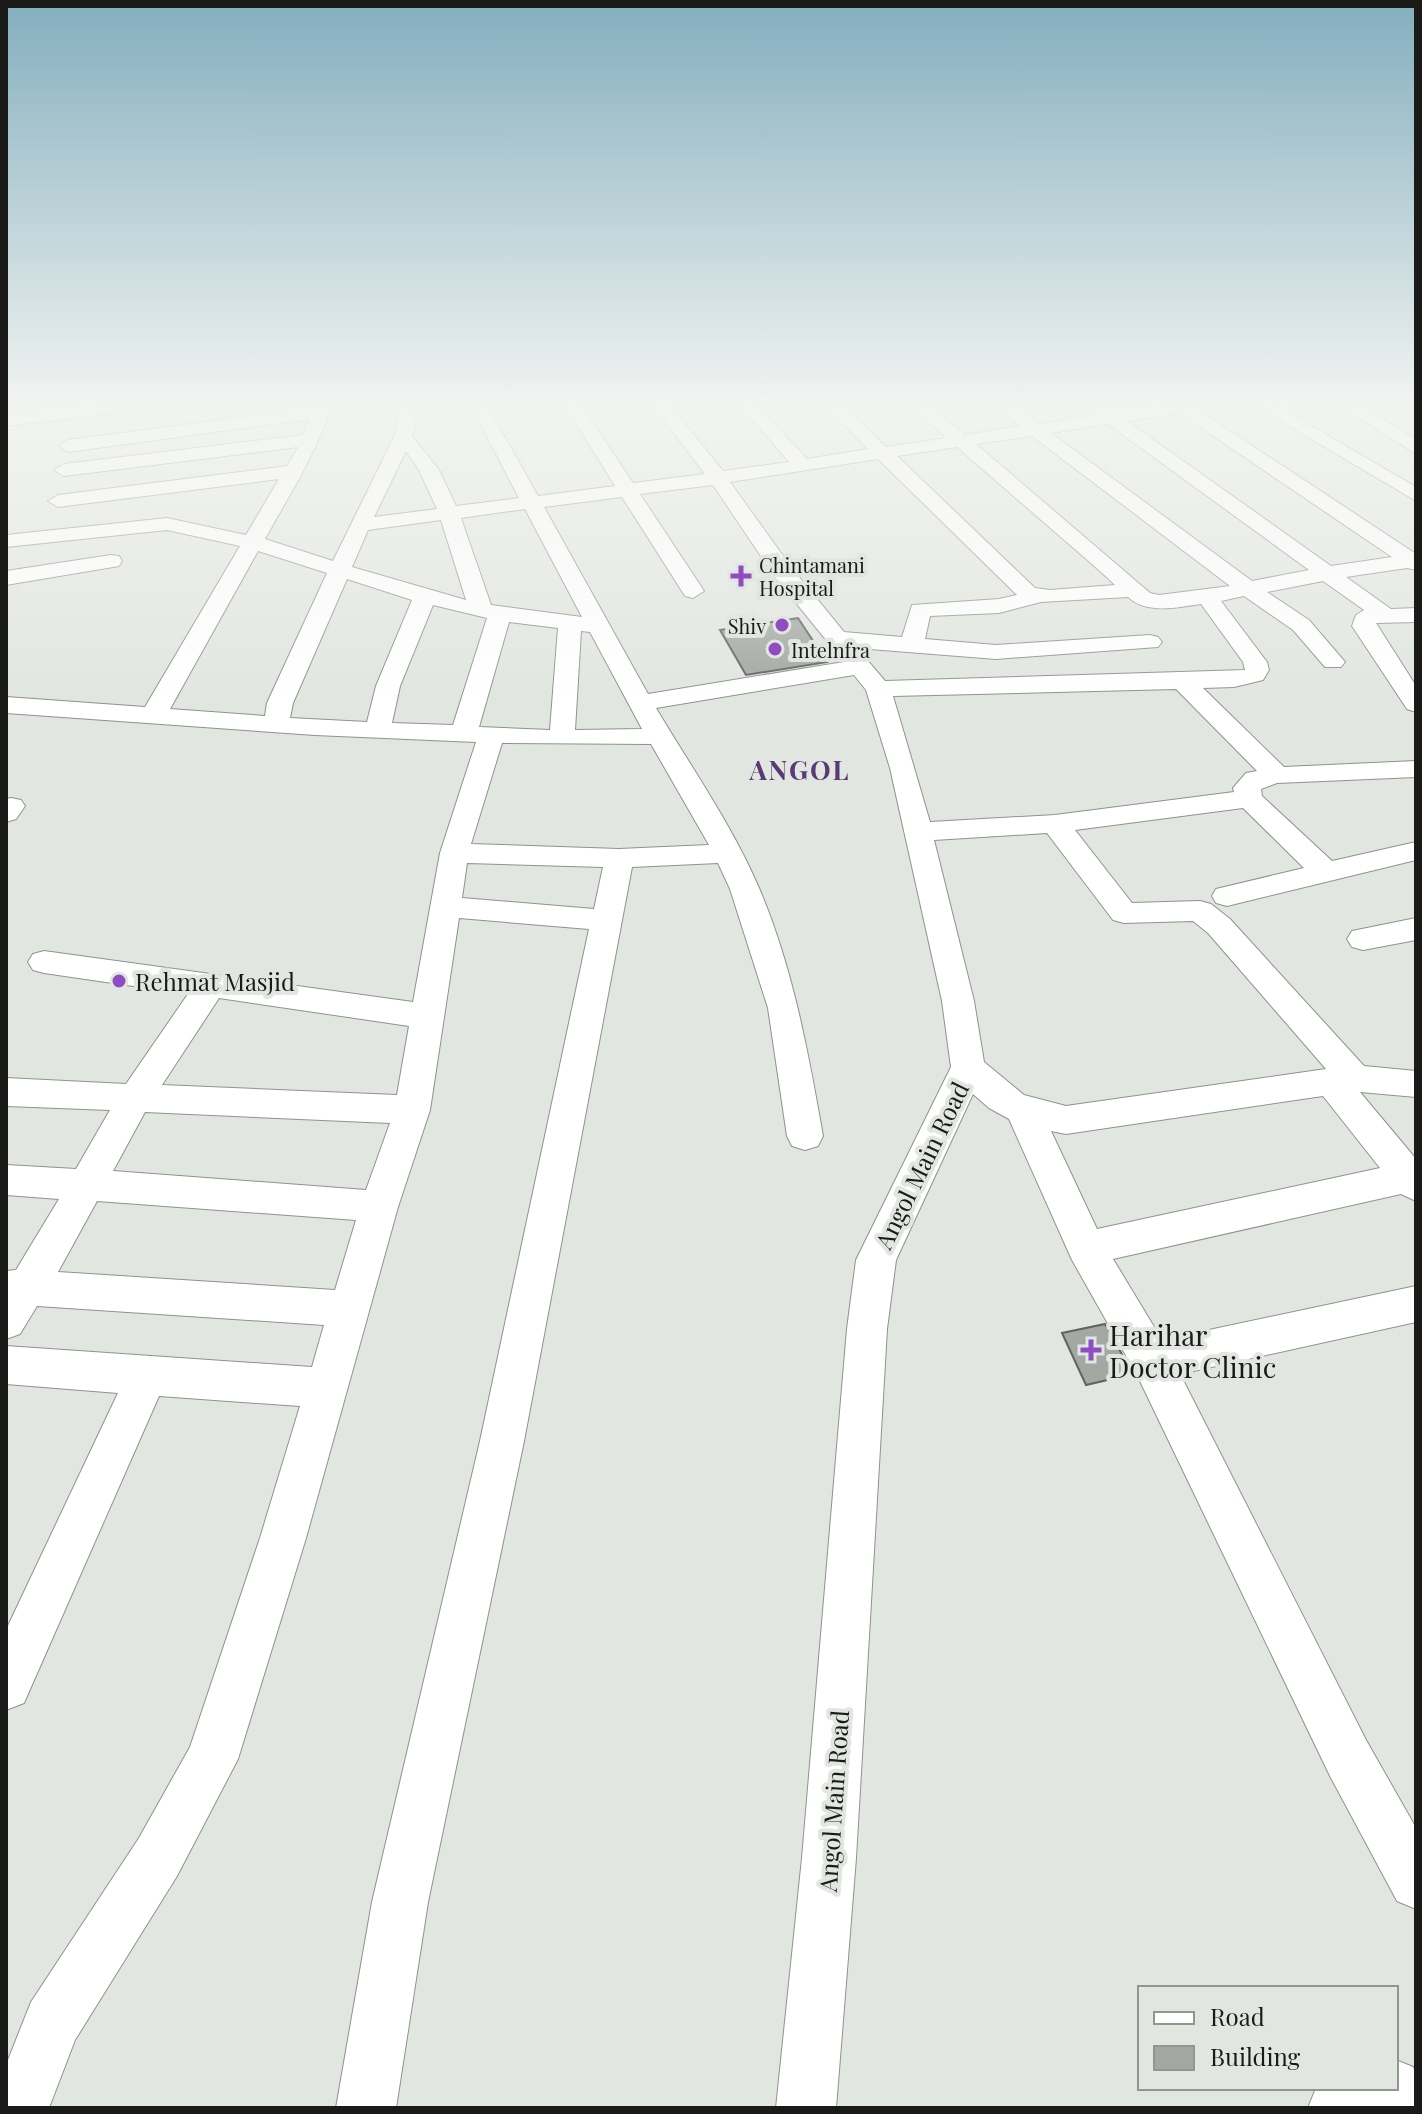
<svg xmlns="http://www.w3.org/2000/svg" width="1422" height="2114" viewBox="0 0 1422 2114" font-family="'Playfair Display',serif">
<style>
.building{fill:#a4a8a3;stroke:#61645f;stroke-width:2}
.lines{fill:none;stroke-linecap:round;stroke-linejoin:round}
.minor-casing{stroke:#8f928e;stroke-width:2}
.minor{fill:#fff;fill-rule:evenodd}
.poi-dot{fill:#904dc2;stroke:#e2e6e0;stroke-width:3}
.labels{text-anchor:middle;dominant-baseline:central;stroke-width:8;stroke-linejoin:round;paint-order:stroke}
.far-poi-label{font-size:20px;fill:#1a1b19;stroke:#e2e6e0;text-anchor:start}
.poi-label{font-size:24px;fill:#1a1b19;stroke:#e2e6e0;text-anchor:start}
.street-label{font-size:24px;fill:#1a1b19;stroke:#e2e6e0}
.far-district-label{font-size:26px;font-weight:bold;letter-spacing:2px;fill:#5a3a74;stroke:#e2e6e0}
.near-poi-label{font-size:28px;fill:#1a1b19;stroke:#e2e6e0;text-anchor:start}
</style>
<rect width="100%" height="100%" fill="#e2e6e0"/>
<g class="building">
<path d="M 798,618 L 827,662 L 746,675 L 720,630 Z"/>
<path d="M 1105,1324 L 1133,1374 L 1086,1385 L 1062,1333 Z"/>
</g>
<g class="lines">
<g class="minor-casing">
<g id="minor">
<path d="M 123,402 L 173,402 L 164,407 L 6,426 L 6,416 Z"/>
<path d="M 316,402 L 332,402 C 319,450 289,495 265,539 L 333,561 L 394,437 L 398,423 L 394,402 L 411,402 L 416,423 L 412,436 L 439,470 L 456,506 L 519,498 L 469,402 L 485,402 L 538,496 L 615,486 L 563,402 L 579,402 L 633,483 L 705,474 L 650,402 L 667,402 L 723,471 L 789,462 L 737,402 L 754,402 L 807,459 L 868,449 L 821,402 L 839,402 L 886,447 L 946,438 L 907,402 L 925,402 L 965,435 L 1020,426 L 991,402 L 1010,402 L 1039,424 L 1096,415 L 1097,408 L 1103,407 L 1115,412 L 1167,404 L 1166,402 L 1224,402 L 1222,406 L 1198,410 L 1416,554 L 1416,570 L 1407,568 L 1346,577 L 1391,609 L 1416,608 L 1416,622 L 1376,623 L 1416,686 L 1416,712 L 1407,709 L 1352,626 L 1356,615 L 1364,610 L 1323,581 L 1267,592 L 1309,620 L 1345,662 L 1341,667 L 1325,667 L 1293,630 L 1244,596 L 1221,601 L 1267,662 L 1269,670 L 1263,680 L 1234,687 L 1203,688 L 1284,767 L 1416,761 L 1416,777 L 1277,783 L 1261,789 L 1262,796 L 1332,861 L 1416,842 L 1416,860 L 1227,906 L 1216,903 L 1212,896 L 1216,889 L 1304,868 L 1243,808 L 1075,830 L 1132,903 L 1200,901 L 1211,904 L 1230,919 L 1364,1066 L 1416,1071 L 1416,1097 L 1360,1092 L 1416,1159 L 1416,1201 L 1401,1194 L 1113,1259 L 1162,1340 L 1416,1286 L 1416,1322 L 1180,1374 L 1366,1740 L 1416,1828 L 1416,1909 L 1397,1901 L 1330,1776 L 1137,1375 L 1072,1260 L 1009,1119 L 989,1108 L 973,1094 L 896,1260 L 887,1329 L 856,1858 L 836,2108 L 776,2108 L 802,1858 L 847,1329 L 856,1260 L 951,1067 L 942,1001 L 890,768 L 866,690 L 854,675 L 656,708 C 691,767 732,825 759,888 C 793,968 808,1051 823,1136 L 818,1146 L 805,1150 L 792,1146 L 787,1136 L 768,1008 L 730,889 L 718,863 L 632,867 L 524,1441 L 428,1902 L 396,2108 L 336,2108 L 372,1902 L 480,1441 L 589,929 L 459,918 L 430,1110 L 398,1207 L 306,1538 L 238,1759 L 177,1876 L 75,2040 L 49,2108 L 6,2108 L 6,2065 L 31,2002 L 139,1838 L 190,1747 L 260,1538 L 300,1406 L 159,1396 L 24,1703 L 6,1710 L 6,1630 L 118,1393 L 6,1384 L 6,1346 L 312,1367 L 324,1325 L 37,1306 L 20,1334 L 6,1339 L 6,1271 L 16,1270 L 59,1199 L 6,1195 L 6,1165 L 76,1169 L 110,1110 L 6,1106 L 6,1078 L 126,1084 L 188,994 L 44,973 L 33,970 L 28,962 L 33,954 L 44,951 L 413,1002 L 440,853 L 476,742 L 315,735 L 6,713 L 6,697 L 145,707 L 240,546 L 167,530 L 6,547 L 6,535 L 167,518 L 246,535 L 279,479 L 58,507 L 48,501 L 58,495 L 287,466 L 298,447 L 64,476 L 54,470 L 64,464 L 303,435 L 309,419 L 68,452 L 59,446 L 68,440 L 313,408 ZM 1179,413 L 1392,557 L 1331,566 L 1127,421 ZM 1108,424 L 1309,570 L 1252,581 L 1051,433 ZM 1032,436 L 1230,586 L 1159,595 L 1150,593 L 976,444 ZM 957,447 L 1100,571 L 1115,585 L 1050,590 L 1035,588 L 897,456 ZM 406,451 L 419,470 L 437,509 L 374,517 ZM 878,459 L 1017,595 L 999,599 L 912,605 L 902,637 L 844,632 L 791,567 L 730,482 ZM 713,485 L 775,577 L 844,662 L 648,694 L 544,507 L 622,497 L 685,596 L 693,598 L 704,591 L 640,494 ZM 525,509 L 582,617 L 491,605 L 461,518 ZM 441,520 L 466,600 L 352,567 L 368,530 ZM 258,551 L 327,573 L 267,703 L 265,716 L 170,709 ZM 347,579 L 412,600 L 376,686 L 367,722 L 290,718 L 293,703 ZM 1128,597 C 1147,615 1178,607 1201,604 L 1243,662 L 1245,670 L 885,681 L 857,648 L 996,659 L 1158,647 L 1162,642 L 1158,637 L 1150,635 L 996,645 L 925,639 L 930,616 L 999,613 L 1041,602 ZM 433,605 L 487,618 L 453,725 L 392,723 L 400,686 ZM 509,622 L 558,628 L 550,730 L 479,727 ZM 581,631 L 590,632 L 642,729 L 575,730 ZM 1176,689 L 1257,771 L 1246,773 L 1233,788 L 1234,792 L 1055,815 L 930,822 L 893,696 ZM 502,743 L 651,744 L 709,845 L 619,849 L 471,844 ZM 1047,833 L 1113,920 L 1124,923 L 1193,921 L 1208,933 L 1326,1069 L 1066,1106 L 1024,1095 L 984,1062 L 974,1001 L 934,840 ZM 467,863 L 603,867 L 594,909 L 462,898 ZM 219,998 L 409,1026 L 397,1095 L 162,1085 ZM 1323,1096 L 1380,1168 L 1097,1229 L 1051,1131 L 1066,1134 ZM 145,1112 L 390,1123 L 366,1190 L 113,1171 ZM 97,1201 L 356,1220 L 335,1290 L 58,1272 Z"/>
<path d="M 1249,402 L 1270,402 L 1416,487 L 1416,501 Z"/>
<path d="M 1335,402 L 1355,402 L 1416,440 L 1416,454 Z"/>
<path d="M 111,555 L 119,556 L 122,561 L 119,566 L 6,585 L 6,571 Z"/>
<path d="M 11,798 L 21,800 L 25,806 L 16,819 L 6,822 L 6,799 Z"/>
<path d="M 1416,918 L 1416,940 L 1363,950 L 1352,947 L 1347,939 L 1352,931 Z"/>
<path d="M 1396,2060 L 1413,2067 L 1416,2073 L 1414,2108 L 1308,2108 L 1316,2088 L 1396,2088 Z"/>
</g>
</g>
<use href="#minor" class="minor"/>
</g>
<linearGradient id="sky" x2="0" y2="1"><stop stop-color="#83aebe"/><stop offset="0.58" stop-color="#f2f4f1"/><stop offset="1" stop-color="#f2f4f1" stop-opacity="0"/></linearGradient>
<rect width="1422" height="698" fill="url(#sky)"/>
<g class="poi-dot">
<path d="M737 564h8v8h8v8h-8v8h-8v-8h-8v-8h8z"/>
<circle cx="782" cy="625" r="8"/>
<circle cx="775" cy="649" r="8"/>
<circle cx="119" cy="981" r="8"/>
<path d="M1087 1338h8v8h8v8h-8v8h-8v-8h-8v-8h8z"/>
</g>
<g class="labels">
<g class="far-poi-label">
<text x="759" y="564">Chintamani<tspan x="759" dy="23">Hospital</tspan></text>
<text x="766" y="625" text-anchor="end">Shiv</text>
<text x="791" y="649">Intelnfra</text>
</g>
<g class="poi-label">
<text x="135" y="981">Rehmat Masjid</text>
</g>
<g class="street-label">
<text transform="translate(921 1165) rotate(-64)">Angol Main Road</text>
<text transform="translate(833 1801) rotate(-86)">Angol Main Road</text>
</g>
<g class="far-district-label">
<text x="800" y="769">ANGOL</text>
</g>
<g class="near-poi-label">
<text x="1109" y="1334">Harihar<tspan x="1109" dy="32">Doctor Clinic</tspan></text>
</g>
</g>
<rect width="1422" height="2114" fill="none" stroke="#1a1b19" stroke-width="16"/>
<rect x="1138" y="1986" width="260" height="104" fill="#e2e6e0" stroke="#929590" stroke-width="2"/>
<rect x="1154" y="2012" width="40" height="12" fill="#ffffff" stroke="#929590" stroke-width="2"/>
<text x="1210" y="2026" font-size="24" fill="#1a1b19">Road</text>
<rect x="1154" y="2046" width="40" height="24" fill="#a4a8a3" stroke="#929590" stroke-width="2"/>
<text x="1210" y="2066" font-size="24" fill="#1a1b19">Building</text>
</svg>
